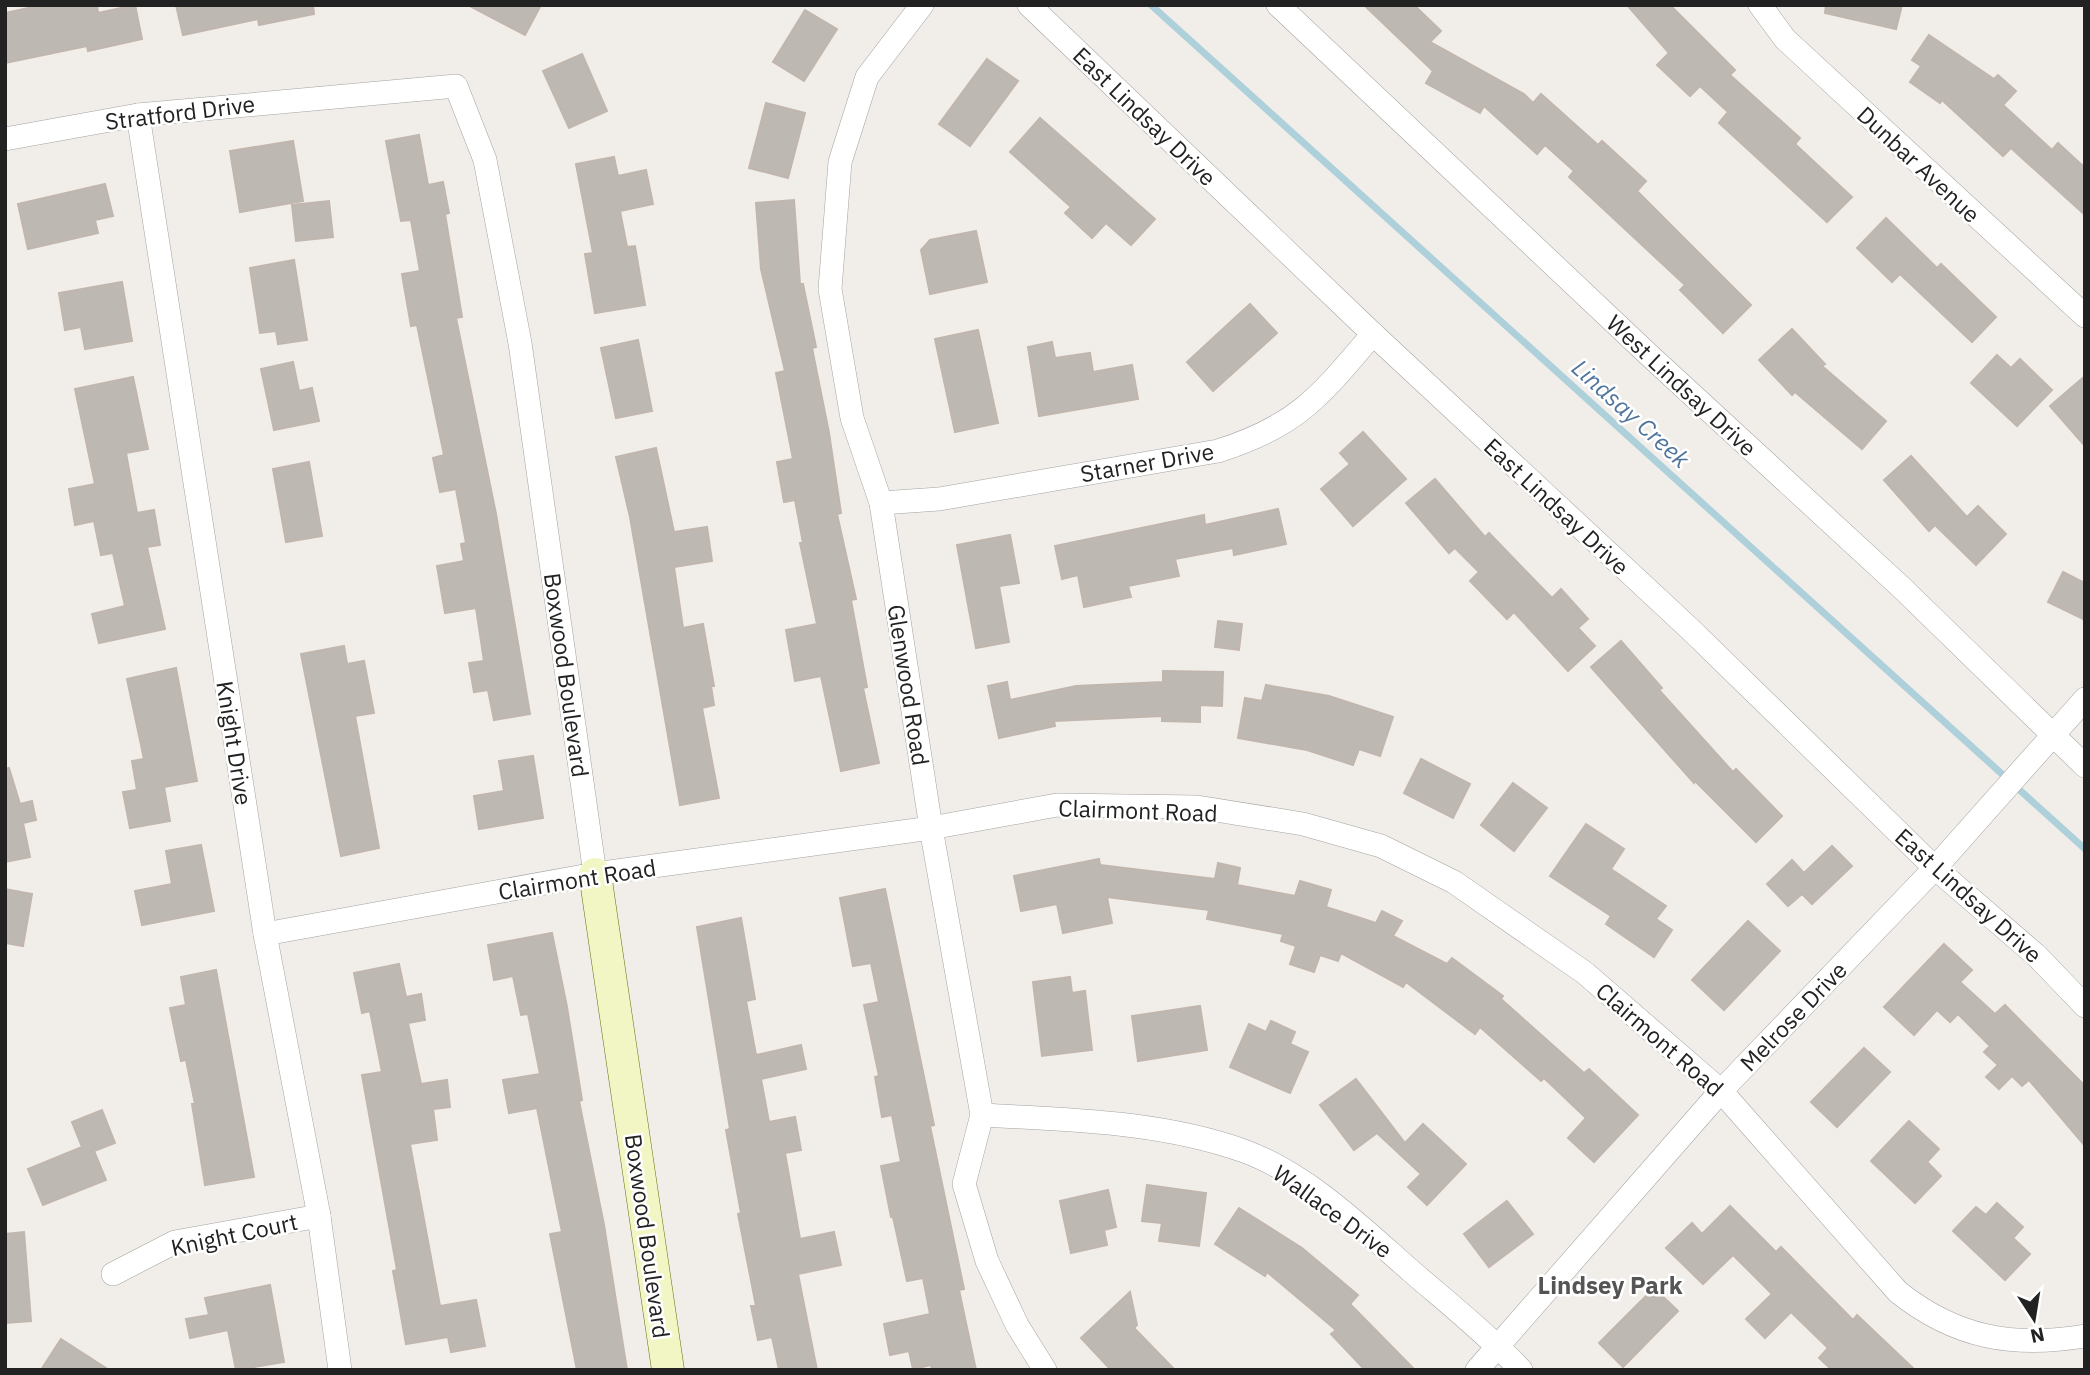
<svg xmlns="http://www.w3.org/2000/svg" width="2090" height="1375" viewBox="0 0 2090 1375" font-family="'IBM Plex Sans',sans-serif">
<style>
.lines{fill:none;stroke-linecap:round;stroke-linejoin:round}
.stream{stroke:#aed0da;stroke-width:7}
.building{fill:#beb8b2;stroke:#c1b6ad;stroke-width:2}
.street-casing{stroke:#a3a3a3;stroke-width:24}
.secondary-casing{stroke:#667210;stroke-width:33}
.street{stroke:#fff;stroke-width:23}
.secondary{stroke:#f2f5c4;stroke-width:32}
.labels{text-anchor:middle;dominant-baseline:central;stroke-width:5;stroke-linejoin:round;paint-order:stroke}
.street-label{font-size:23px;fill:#222;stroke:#fff}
.water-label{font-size:24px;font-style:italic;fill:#4f749b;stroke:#fff}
.neighbourhood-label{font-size:24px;font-weight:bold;fill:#555;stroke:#fff}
</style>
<rect width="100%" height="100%" fill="#f1eee9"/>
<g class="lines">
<path class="stream" d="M 1151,5 L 2085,849"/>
</g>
<g class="building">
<path d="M 42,5 L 97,5 L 98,13 L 135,5 L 142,39 L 88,51 L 87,46 L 5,63 L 5,13 Z"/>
<path d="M 176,5 L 313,5 L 314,14 L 259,25 L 258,19 L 183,35 Z"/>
<path d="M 468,5 L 541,5 L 525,35 Z"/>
<path d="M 1364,5 L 1414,5 L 1441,31 L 1430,42 L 1524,94 L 1533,103 L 1541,94 L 1598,145 L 1602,141 L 1646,181 L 1637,191 L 1751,305 L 1723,333 L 1680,290 L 1685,285 L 1569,177 L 1574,171 L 1545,145 L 1537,154 L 1484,106 L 1480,113 L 1426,83 L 1433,71 Z"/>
<path d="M 1627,5 L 1670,5 L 1735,70 L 1730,75 L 1800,138 L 1795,144 L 1852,197 L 1827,222 L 1719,123 L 1728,112 L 1700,86 L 1690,96 L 1657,65 L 1669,53 Z"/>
<path d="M 1826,5 L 1902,5 L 1896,29 L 1825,13 Z"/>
<path d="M 805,10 L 837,29 L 804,81 L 773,62 Z"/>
<path d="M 1929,35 L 1994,79 L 1998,75 L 2016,91 L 2003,105 L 2052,150 L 2058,143 L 2085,168 L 2085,215 L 2011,148 L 2003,156 L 1942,100 L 1940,103 L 1910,82 L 1921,66 L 1912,60 Z"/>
<path d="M 582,54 L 607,111 L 569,128 L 543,71 Z"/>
<path d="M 987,59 L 1018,81 L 970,146 L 939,124 Z"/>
<path d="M 766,103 L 805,113 L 788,178 L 749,168 Z"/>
<path d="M 1040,118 L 1155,219 L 1131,245 L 1106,223 L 1092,238 L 1065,213 L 1071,207 L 1010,152 Z"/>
<path d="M 419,135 L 428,185 L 443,182 L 449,213 L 445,214 L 462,317 L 456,318 L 496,514 L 530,714 L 494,720 L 488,690 L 474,692 L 469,663 L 484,661 L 476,608 L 445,613 L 437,566 L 464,561 L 461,544 L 466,543 L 456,489 L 440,492 L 433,458 L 444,455 L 417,325 L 411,326 L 402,274 L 420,271 L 411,220 L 401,221 L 386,141 Z"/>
<path d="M 293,141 L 303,201 L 240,212 L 230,151 Z"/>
<path d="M 614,157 L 618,176 L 646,170 L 653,204 L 620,211 L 627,247 L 635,246 L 645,305 L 595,313 L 585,254 L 593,253 L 576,164 Z"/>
<path d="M 105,184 L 113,216 L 95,220 L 98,233 L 28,249 L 18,204 Z"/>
<path d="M 794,200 L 800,284 L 803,284 L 816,347 L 812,348 L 829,433 L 841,513 L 837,514 L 856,599 L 851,600 L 867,687 L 863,688 L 879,763 L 841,771 L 821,676 L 795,681 L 786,630 L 817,624 L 800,543 L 803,543 L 795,500 L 784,502 L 777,462 L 793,459 L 776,373 L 785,371 L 761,269 L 756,203 Z"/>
<path d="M 329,201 L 333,237 L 296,241 L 292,205 Z"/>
<path d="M 1886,218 L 1937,268 L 1941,264 L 1996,317 L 1972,342 L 1900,274 L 1892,282 L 1857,248 Z"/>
<path d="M 976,231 L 987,282 L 930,294 L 921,250 L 930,240 Z"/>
<path d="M 294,260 L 307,340 L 278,344 L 276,331 L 260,333 L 250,268 Z"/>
<path d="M 122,282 L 132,341 L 85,349 L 81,327 L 65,330 L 59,293 Z"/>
<path d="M 1250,304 L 1277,333 L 1213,391 L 1187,362 Z"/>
<path d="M 1792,329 L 1825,364 L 1822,366 L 1886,421 L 1862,449 L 1795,392 L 1792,395 L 1759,360 Z"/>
<path d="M 978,330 L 998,423 L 955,432 L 935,339 Z"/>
<path d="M 638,340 L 652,411 L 616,418 L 601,348 Z"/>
<path d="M 1052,342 L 1055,358 L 1090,353 L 1093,372 L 1132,365 L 1138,399 L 1039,416 L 1028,347 Z"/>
<path d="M 1997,355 L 2011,368 L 2020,359 L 2052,390 L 2017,426 L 1971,383 Z"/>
<path d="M 293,362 L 299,391 L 312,388 L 319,421 L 274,430 L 261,369 Z"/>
<path d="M 2085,376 L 2085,446 L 2050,406 Z"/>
<path d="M 133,377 L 148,449 L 126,453 L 137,513 L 154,510 L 160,545 L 147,547 L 165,629 L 99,643 L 92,614 L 125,606 L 113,553 L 101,555 L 94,521 L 75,525 L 69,489 L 95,484 L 75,389 Z"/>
<path d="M 1363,432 L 1406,479 L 1353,526 L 1321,489 L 1350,464 L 1340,453 Z"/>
<path d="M 656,448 L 674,532 L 707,527 L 712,561 L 674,567 L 683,628 L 703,624 L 714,686 L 711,686 L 714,705 L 702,708 L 719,798 L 680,805 L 630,517 L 616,457 Z"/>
<path d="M 1911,456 L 1967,517 L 1978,506 L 2006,534 L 1976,565 L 1935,525 L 1929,531 L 1884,480 Z"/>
<path d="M 309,462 L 322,536 L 286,542 L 273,469 Z"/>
<path d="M 1435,479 L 1485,537 L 1489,533 L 1552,598 L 1561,589 L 1588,619 L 1578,628 L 1595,646 L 1568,671 L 1514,612 L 1507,619 L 1470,581 L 1479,572 L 1455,548 L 1449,553 L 1406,503 Z"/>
<path d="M 1278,509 L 1286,544 L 1234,555 L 1233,548 L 1175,559 L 1179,576 L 1128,586 L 1131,597 L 1084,607 L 1078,575 L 1062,579 L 1055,546 L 1204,515 L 1205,525 Z"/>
<path d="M 1010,535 L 1019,583 L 999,586 L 1009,642 L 976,648 L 957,545 Z"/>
<path d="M 2063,572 L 2085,583 L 2085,620 L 2048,602 Z"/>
<path d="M 1218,621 L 1242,624 L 1239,650 L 1215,647 Z"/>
<path d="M 1621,641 L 1662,688 L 1659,690 L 1733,772 L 1736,769 L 1782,816 L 1756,842 L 1695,781 L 1694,783 L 1591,667 Z"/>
<path d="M 344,646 L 347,664 L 364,661 L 374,713 L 355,716 L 379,848 L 341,856 L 301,654 Z"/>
<path d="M 176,668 L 197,781 L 164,787 L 170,821 L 130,828 L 123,792 L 137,790 L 132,761 L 144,759 L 127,679 Z"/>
<path d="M 1163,671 L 1223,672 L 1222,706 L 1200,705 L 1200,722 L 1162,721 L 1162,716 L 1054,721 L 1055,726 L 999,738 L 988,686 L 1007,682 L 1010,700 L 1076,686 L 1163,682 Z"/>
<path d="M 1266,685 L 1329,696 L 1393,717 L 1380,756 L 1359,749 L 1353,765 L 1307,750 L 1238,738 L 1245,698 L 1262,701 Z"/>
<path d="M 533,756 L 543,818 L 479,829 L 474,796 L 504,791 L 499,761 Z"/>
<path d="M 1421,759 L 1470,784 L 1453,818 L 1404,793 Z"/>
<path d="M 9,768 L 20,804 L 32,801 L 36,820 L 23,823 L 30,857 L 5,862 L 5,769 Z"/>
<path d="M 1513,783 L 1547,808 L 1514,851 L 1481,825 Z"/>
<path d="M 1586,824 L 1624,849 L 1611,869 L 1666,906 L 1656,919 L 1672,930 L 1654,957 L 1606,924 L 1611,916 L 1550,876 Z"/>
<path d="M 201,845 L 214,911 L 142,925 L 135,891 L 172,884 L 166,851 Z"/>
<path d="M 1832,846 L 1852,866 L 1812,904 L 1802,894 L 1788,906 L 1767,884 L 1792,860 L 1804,873 Z"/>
<path d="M 1099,859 L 1100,865 L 1215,879 L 1218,863 L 1240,868 L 1237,885 L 1295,896 L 1300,881 L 1331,890 L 1326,907 L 1376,923 L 1382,911 L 1402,921 L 1393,936 L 1447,964 L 1452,958 L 1503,996 L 1501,999 L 1584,1073 L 1589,1069 L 1638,1115 L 1594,1162 L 1568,1138 L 1586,1118 L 1544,1078 L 1541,1081 L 1480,1027 L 1475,1034 L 1406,982 L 1403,987 L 1341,953 L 1338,961 L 1320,955 L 1314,972 L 1290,964 L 1296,946 L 1281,941 L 1283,934 L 1207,919 L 1209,910 L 1107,897 L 1112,923 L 1063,933 L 1057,904 L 1021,911 L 1014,876 Z"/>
<path d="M 5,889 L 32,894 L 23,946 L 5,943 Z"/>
<path d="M 885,889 L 934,1125 L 930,1126 L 964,1289 L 959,1290 L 976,1370 L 932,1370 L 931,1365 L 913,1369 L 909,1351 L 890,1355 L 884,1324 L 930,1314 L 923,1278 L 907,1281 L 893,1217 L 891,1217 L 881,1166 L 901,1162 L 892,1115 L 882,1117 L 875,1077 L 879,1076 L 864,1005 L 879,1002 L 871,963 L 853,966 L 840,898 Z"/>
<path d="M 741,918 L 755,999 L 746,1001 L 756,1055 L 801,1045 L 806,1069 L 761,1079 L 769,1122 L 795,1117 L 801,1150 L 785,1153 L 800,1239 L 834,1232 L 841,1265 L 798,1274 L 817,1370 L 779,1370 L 772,1337 L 758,1340 L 751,1306 L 756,1306 L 738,1214 L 741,1213 L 726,1130 L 730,1129 L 697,927 Z"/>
<path d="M 1748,921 L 1780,951 L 1724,1010 L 1692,980 Z"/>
<path d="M 552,933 L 567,1007 L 582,1100 L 579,1101 L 604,1225 L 627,1370 L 577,1370 L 550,1234 L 562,1232 L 537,1108 L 509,1113 L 503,1080 L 540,1074 L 528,1014 L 521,1015 L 513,976 L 494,980 L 488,945 Z"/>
<path d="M 1944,944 L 1972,970 L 1960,982 L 1995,1014 L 2005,1005 L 2085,1086 L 2085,1146 L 2029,1080 L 2022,1086 L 2012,1076 L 1999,1089 L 1986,1077 L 1998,1065 L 1984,1052 L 1990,1046 L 1958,1014 L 1950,1022 L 1937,1010 L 1914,1035 L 1884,1007 Z"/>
<path d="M 399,964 L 406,997 L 421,994 L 425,1020 L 408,1023 L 421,1084 L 447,1080 L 450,1107 L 433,1109 L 437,1140 L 410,1144 L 440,1306 L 476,1300 L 485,1346 L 451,1352 L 448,1337 L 406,1344 L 393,1271 L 397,1270 L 362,1075 L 382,1072 L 370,1011 L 362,1013 L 354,973 Z"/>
<path d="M 216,970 L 254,1177 L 205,1185 L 192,1104 L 195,1104 L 186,1060 L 181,1061 L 170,1008 L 186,1005 L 181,977 Z"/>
<path d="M 1070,977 L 1072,993 L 1085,991 L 1092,1050 L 1042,1056 L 1033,982 Z"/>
<path d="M 1200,1006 L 1207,1050 L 1138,1061 L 1132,1016 Z"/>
<path d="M 1271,1021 L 1295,1032 L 1290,1044 L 1308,1052 L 1290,1093 L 1230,1067 L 1249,1024 L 1266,1032 Z"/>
<path d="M 1864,1048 L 1890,1072 L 1837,1127 L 1811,1102 Z"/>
<path d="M 1356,1079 L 1405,1143 L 1423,1124 L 1466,1164 L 1427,1205 L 1408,1187 L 1421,1174 L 1377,1133 L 1354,1150 L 1320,1105 Z"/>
<path d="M 102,1110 L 115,1143 L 94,1151 L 106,1180 L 43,1205 L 28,1169 L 82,1147 L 72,1122 Z"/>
<path d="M 1909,1121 L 1939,1149 L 1927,1162 L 1941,1176 L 1915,1203 L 1871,1161 Z"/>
<path d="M 1147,1185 L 1206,1193 L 1199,1246 L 1159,1241 L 1162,1223 L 1142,1221 Z"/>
<path d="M 1108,1190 L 1116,1227 L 1104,1230 L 1107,1245 L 1071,1253 L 1060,1201 Z"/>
<path d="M 1507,1201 L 1533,1234 L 1489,1267 L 1464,1234 Z"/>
<path d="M 1997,1203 L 2023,1227 L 2013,1238 L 2030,1254 L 2005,1280 L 1953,1231 L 1976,1207 L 1986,1215 Z"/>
<path d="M 1730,1206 L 1776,1252 L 1781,1247 L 1853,1320 L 1857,1315 L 1915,1370 L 1832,1370 L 1819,1358 L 1828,1348 L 1791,1312 L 1765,1338 L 1746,1319 L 1772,1294 L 1733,1255 L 1703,1284 L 1666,1248 L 1692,1223 L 1702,1234 Z"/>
<path d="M 1239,1208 L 1302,1248 L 1358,1295 L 1350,1304 L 1415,1370 L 1365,1370 L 1331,1334 L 1336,1330 L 1267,1272 L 1265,1276 L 1215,1244 Z"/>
<path d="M 24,1232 L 31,1321 L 5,1323 L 5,1234 Z"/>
<path d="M 270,1285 L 284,1362 L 236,1370 L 228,1330 L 190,1338 L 186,1319 L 209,1315 L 205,1298 Z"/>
<path d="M 1654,1288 L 1678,1311 L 1623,1367 L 1599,1343 Z"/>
<path d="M 1130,1292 L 1137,1325 L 1134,1328 L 1175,1370 L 1111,1370 L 1081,1338 Z"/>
<path d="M 61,1339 L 109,1370 L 41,1370 Z"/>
</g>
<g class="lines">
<g class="street-casing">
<g id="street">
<path d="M 922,5 L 867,77 L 840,162 L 830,289 L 852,418 L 881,503 L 931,828 L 982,1115 L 964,1184 L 987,1261 L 1017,1325 L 1045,1370"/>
<path d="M 1029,5 L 1373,334 L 1690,629 L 1935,868 L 2037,956 L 2085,1006"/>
<path d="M 1278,5 L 1649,355 L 1901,587 L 2085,766"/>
<path d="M 1760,5 L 1785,39 L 2085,316"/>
<path d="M 138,115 L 265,934 L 319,1216 L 340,1370"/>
<path d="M 5,139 L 138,115 L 456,86 L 485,160 L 520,343 L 595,874"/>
<path d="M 881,503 L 939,499 L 1218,451 C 1298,426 1320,396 1373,334"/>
<path d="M 265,934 L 595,874 L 931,828 L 1057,805 L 1197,807 L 1303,824 L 1381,846 L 1454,882 L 1585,973 L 1721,1091 L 1898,1292 C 1956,1338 2013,1348 2085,1336"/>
<path d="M 982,1115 C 1069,1120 1160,1121 1244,1151 C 1307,1174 1361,1227 1411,1271 C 1448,1303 1487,1334 1521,1370"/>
<path d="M 113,1274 L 175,1242 L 319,1216"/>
<path d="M 1477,1370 L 1721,1091 L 1935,868 L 2085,699"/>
</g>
</g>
<g class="secondary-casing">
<path id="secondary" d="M 595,874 L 668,1370"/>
</g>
<use href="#street" class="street"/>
<use href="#secondary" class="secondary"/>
</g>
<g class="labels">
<g class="street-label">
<text transform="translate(180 112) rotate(-7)">Stratford Drive</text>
<text transform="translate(1145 116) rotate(44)">East Lindsay Drive</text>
<text transform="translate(1919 164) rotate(43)">Dunbar Avenue</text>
<text transform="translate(1682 385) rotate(43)">West Lindsay Drive</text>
<text transform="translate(1147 462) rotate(-10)">Starner Drive</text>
<text transform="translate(1557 506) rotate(43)">East Lindsay Drive</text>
<text transform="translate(567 675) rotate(82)">Boxwood Boulevard</text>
<text transform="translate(909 685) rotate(81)">Glenwood Road</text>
<text transform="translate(235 743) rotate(81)">Knight Drive</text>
<text transform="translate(1138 810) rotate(2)">Clairmont Road</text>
<text transform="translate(577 879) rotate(-9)">Clairmont Road</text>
<text transform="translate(1969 895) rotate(42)">East Lindsay Drive</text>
<text transform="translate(1793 1016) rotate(-46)">Melrose Drive</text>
<text transform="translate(1660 1039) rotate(41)">Clairmont Road</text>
<text transform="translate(1333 1211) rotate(36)">Wallace Drive</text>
<text transform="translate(234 1234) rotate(-12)">Knight Court</text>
<text transform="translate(648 1236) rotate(82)">Boxwood Boulevard</text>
</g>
<g class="water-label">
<text transform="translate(1631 413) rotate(42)">Lindsay Creek</text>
</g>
<g class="neighbourhood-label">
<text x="1610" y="1285">Lindsey Park</text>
</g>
</g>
<rect width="2090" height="1375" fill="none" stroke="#222222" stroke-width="14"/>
<g transform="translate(2034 1319) rotate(168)" stroke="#ffffff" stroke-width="5" paint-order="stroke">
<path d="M0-5L12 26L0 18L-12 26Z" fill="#222222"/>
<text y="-10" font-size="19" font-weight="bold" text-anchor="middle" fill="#222222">N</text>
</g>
</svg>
